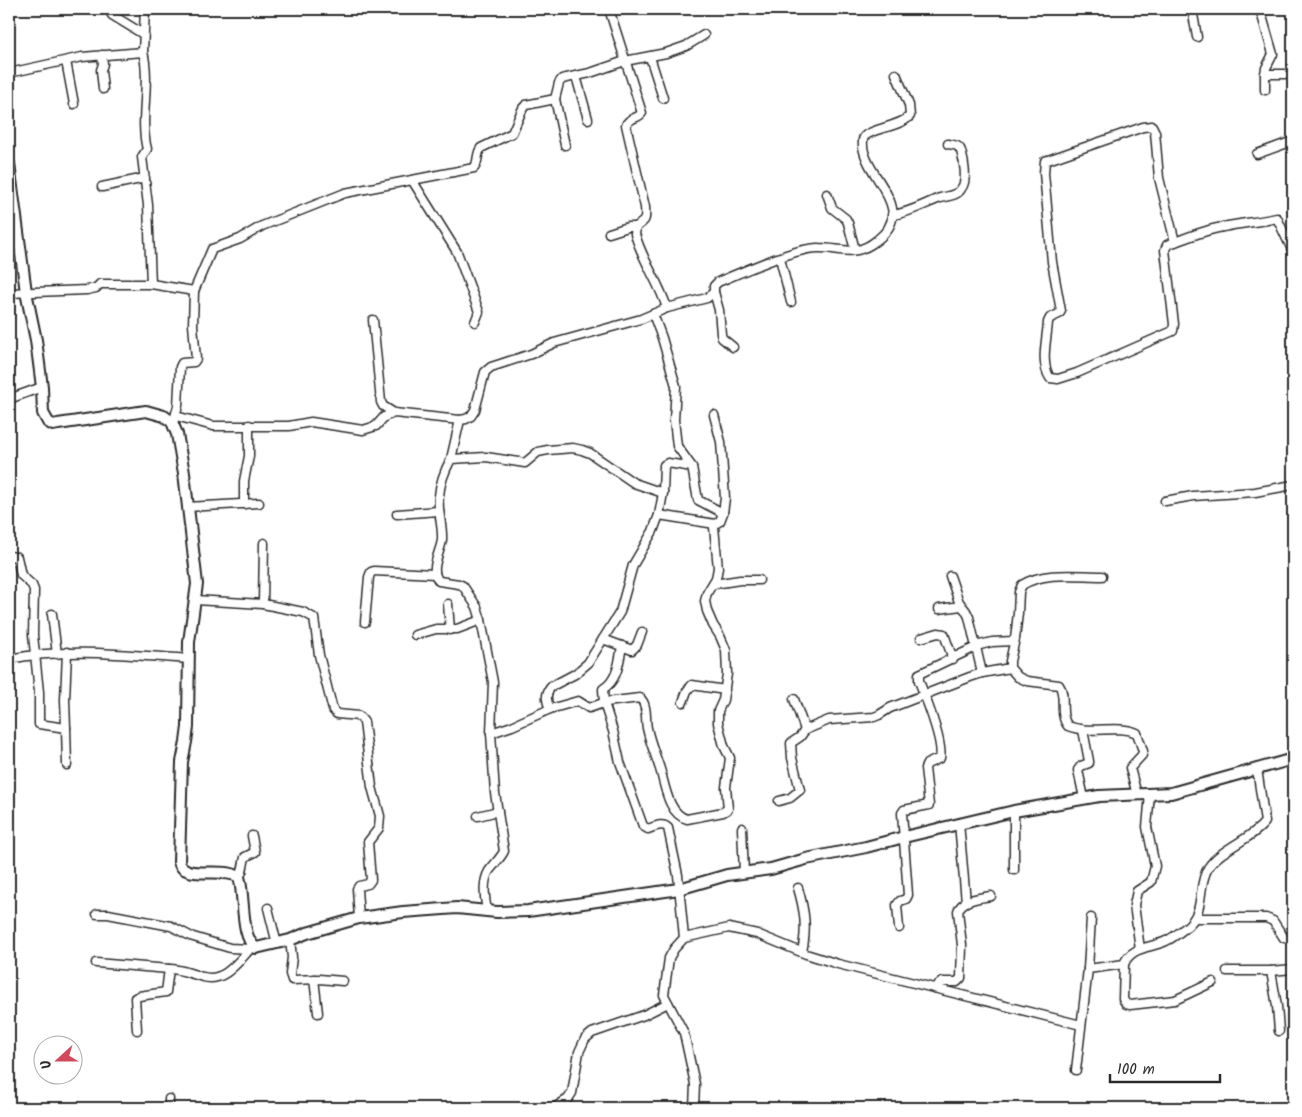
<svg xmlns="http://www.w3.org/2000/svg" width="1302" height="1117" viewBox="0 0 1302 1117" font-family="Kalam,sans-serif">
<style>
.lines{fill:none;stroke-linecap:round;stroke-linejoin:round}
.minor-casing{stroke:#2b2b2b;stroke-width:11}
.tertiary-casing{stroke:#2b2b2b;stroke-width:14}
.minor{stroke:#fff;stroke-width:8}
.tertiary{stroke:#fff;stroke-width:10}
</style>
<rect width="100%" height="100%" fill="#fff"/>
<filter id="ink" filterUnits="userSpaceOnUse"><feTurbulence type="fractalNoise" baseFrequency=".02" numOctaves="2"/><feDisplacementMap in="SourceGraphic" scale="10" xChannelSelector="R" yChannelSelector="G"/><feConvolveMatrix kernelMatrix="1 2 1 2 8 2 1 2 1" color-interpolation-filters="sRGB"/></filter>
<g filter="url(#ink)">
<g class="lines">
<g class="minor-casing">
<g id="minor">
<path d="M 109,9 L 112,15 L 143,34"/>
<path d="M 1192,9 L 1197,37"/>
<path d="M 1260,9 L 1273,54 L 1266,68 L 1265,74 L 1293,74"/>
<path d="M 143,52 L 145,9"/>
<path d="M 102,55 L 103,64 L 101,70 L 103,89"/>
<path d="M 650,57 L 663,98"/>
<path d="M 66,61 L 74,104"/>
<path d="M 9,73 L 82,57 L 143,52 C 151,82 139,119 147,149 L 142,157 L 148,205 L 151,284"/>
<path d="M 1265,74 L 1265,90"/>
<path d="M 576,76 L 588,119"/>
<path d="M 555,99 L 565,145"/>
<path d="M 1257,154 L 1293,141"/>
<path d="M 412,180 L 457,252 L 478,309 L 479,312 L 475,322"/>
<path d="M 102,187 L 145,178"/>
<path d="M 827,194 L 832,208 L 846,219 L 848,223 L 855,250"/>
<path d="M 892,215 C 910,213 924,204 940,198 C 947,196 957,196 961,189 C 968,181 964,161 961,151 C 959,145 954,145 948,144"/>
<path d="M 609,233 L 628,227 L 636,227"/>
<path d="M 1175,242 L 1159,178 L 1155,132 L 1152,126 L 1143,127 L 1045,161 L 1044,173 L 1052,262 L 1061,311 L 1059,314 L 1050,318 L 1048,322 C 1047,339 1040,363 1050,378 L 1058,379 L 1077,373 L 1173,331 L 1174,324 L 1165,250 L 1167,245 C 1186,238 1204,230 1223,227 C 1241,223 1259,222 1277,218 L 1293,252"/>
<path d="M 780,258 L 791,302"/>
<path d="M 714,292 L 719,310 L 721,334 L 722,338 L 733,347"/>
<path d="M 9,293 L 87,290 L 96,288 L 100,284 L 151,284 L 194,291"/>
<path d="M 667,308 L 707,298 L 714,292 L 714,286 L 718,282 C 740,273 797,247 819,248 C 842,248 855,258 877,240 C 917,209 868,180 863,147 C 863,143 862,138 865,136 C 873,128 899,127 910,116 L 909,105 L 896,74"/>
<path d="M 373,320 L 381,402 L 383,406 L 394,413"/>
<path d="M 9,399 L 42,387"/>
<path d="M 714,415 L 721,442 L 725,498 L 723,513"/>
<path d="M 176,416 L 213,426 L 289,426 L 311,422 L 363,430 L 376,426 L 384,417 L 394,413 L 460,420 L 466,419 L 471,416 L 475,410 L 485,372 L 491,367 L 531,354 L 554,343 L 641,319 L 667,308 C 659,282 642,260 635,234 L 636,227 C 646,220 646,220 645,207 L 626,125 C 629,117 638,119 642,113 L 609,9"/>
<path d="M 174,420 L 178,406 L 180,367 L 182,363 L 194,362 L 196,359 L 193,325 L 194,291 L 212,249 L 240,239 L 262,226 L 345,193 L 474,168 C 479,163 476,154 481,148 L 512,133 L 523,108 L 526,105 L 555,99 L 559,83 L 562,79 L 590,73 L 625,61 L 666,53 L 686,46 L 704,35"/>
<path d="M 451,459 L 460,420"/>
<path d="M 1165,501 L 1193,496 L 1255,492 L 1293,485"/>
<path d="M 244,504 L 244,481 L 249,456 L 249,425"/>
<path d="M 187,507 L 259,503"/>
<path d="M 397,514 L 439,511"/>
<path d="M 659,515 L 715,524"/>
<path d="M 9,556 L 17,557 L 21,575 L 32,585 L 34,590 L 33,635 L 39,692 L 39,724 L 66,728 L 67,765"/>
<path d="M 950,576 L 959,602 L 966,611 L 969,617 L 982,673"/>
<path d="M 1102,576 C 1076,576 1045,571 1022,585 L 1019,592 L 1018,613 L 1015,639 L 1010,661 L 1010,668 L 1018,677 L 1027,681 L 1059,685 C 1067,696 1058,714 1068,726 C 1091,735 1117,724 1137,733 L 1143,751 L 1142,755 L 1130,768 L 1137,795"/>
<path d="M 714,584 L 740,580 L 759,580"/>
<path d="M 195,600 L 263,604 L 264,543"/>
<path d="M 263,604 L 303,612 L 314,618 L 319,655 L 333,710 L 337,714 L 359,716 L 364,722 L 372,787 L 380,816 L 379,828 L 368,842 L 371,880 L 368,884 L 359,886 L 357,889 L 359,918"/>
<path d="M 448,604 L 450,630"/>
<path d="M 939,609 L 961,606"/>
<path d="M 52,614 L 57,654"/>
<path d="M 365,622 L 369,577 L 371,572 L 374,571 L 435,574"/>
<path d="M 415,635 L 436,629 L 457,629 L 481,620"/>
<path d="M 921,638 L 938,633 L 944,634 L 953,659"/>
<path d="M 603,639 L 632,650 L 637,645 L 642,632"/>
<path d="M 622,646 C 619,662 618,680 603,689 L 604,703 L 613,731 L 620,762 L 643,826 L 648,829 C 654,827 663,822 668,828 L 678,875 L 684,938 L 674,949 L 669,958 L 664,995 L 684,1033 L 695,1084 L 694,1108"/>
<path d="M 9,659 C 68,647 129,655 189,659"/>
<path d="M 794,699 L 805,730"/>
<path d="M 683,702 L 687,691 L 692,685 L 725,690"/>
<path d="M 550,709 L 578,701 L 589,708 L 606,702 L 640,698 C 648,705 645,719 647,728 C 650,743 656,756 660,769 C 665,785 668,814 687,819 L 723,812 L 728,809 L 726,787 L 730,758 L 724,746 L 718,723 L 718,711 L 723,700 L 727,674 L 726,650 L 720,636 L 713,625 L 707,611 L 705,601 L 707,593 L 716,578 L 718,568 L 714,527 L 715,524 L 720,521 L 723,513 L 698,500 L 692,467"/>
<path d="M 66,728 L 65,700 L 67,652"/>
<path d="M 1083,730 L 1089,761 L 1089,763 L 1081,766 L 1078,770 L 1084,798"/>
<path d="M 491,733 L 512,726 L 550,709 C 546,700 545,693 552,686 L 575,674 L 588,663 L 620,612 L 633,565 L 653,531 L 659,515 L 663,493 L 664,465 L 668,463 L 692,467 L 677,446 L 674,420 L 676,386 L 662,338 L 653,314"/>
<path d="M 779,801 L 790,798 L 800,790 L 792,758 L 791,743 L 800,737 L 805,730 L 829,720 L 874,717 L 879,715 L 890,708 L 970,677 L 982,673 L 1010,668"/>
<path d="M 478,816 L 498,811"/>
<path d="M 959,823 L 966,902"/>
<path d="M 742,828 L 744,873"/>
<path d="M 1014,870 L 1014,811"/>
<path d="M 239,877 L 242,872 L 245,857 L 255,852 L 252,836"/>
<path d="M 798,888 C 805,912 807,928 802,952"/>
<path d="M 268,908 L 277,944"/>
<path d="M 487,912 C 485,898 482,883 489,871 C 494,864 501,858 504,851 L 495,793 L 491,733 L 493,682 L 481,620 L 477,607 L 463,586 L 459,584 L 439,581 C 429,570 440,553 442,540 C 443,525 437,511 439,496 C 440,483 445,470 451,459 L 486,457 L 525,463 L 538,452 L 548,450 L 573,448 L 582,450 L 590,453 L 634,483 L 663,493"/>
<path d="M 97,914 L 108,914 L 171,926 L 190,936 L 230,948 L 250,949"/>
<path d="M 1195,918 L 1266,918 L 1273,921 L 1284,938 L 1293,940"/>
<path d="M 899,928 L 897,905 L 900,901 L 906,899 L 908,895 L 902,813 L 904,810 L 929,805 L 925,768 L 927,764 L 940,758 C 944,744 925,696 919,681 L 919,674 L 980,645 L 992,642 L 1014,641"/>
<path d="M 684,938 L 729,928 L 757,934 L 806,954 L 838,964 L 1081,1025"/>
<path d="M 290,940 L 292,957 L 290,974 L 292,980 L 319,979 L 343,981"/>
<path d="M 1140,949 L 1134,905 L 1137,891 L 1151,882 L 1155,866 L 1147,827 L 1150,794"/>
<path d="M 96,963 L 169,969"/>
<path d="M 1124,964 L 1123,999 L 1126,1004 L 1130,1005 L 1175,1000 L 1213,982"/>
<path d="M 1088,969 L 1091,918"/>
<path d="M 1227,971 L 1271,971 L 1293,969"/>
<path d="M 1271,971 L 1277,1006 L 1279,1031"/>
<path d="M 314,979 L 318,1013"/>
<path d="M 934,988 L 942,982 L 957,982 L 961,978 L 962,945 L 958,911 C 962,899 980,898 991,896"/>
<path d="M 137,1030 L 135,998 L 139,996 L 166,992 L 169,969 C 182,969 191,974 203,977 C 225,983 239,960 253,946"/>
<path d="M 1076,1070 L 1088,969 L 1124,964 C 1131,946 1152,948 1166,941 C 1173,938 1180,932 1185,928 C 1207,912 1196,888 1208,868 C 1221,848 1251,840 1265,822 L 1257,769"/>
<path d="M 169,1108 L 169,1099"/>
<path d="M 554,1108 L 568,1099 L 572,1093 L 579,1052 L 585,1039 L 592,1033 L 644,1015 L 668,1003"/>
</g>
</g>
<g class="tertiary-casing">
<path id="tertiary" d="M 9,164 L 26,292 L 36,340 L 42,387 L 43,413 L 48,422 L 53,425 L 58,424 L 146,411 L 164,416 L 172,422 L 177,434 L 184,473 L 197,584 L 189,642 L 188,727 L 186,742 L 182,762 L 179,862 C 184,881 223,866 239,877 C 245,895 240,938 256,948 L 290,940 L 307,933 L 359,918 L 403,912 L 457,908 L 497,912 L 528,911 L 679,889 L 727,875 L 771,869 L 806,859 L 866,847 L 904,837 L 1014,811 L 1099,796 L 1171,793 L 1293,759"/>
</g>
<use href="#minor" class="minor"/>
<use href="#tertiary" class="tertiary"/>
</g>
</g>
<rect width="1302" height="1117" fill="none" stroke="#fff" stroke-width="30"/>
<rect x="15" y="15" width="1272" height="1087" fill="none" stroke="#2b2b2b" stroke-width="2" filter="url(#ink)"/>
<g transform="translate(58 1060) rotate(249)"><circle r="24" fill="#ffffff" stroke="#aaaaaa"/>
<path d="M0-4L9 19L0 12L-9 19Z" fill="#d1495b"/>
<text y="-8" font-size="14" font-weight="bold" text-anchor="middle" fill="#2b2b2b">U</text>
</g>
<path d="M1110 1074v8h110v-8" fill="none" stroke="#2b2b2b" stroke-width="2.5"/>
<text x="1117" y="1074" font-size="15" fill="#2b2b2b" stroke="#ffffff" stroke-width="4" paint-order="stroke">100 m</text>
</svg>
